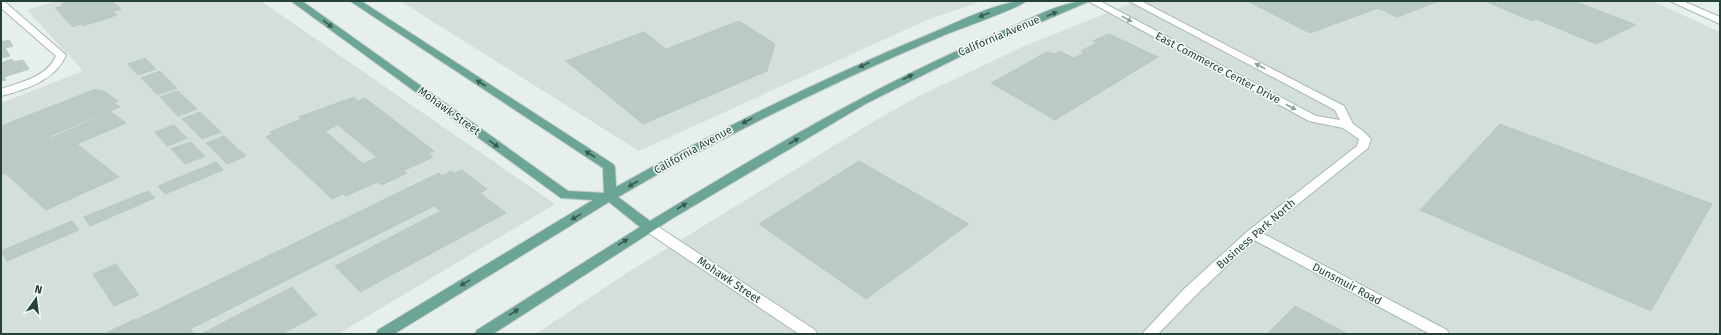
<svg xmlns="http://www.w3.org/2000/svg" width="1721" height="335" viewBox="0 0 1721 335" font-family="'Fira Sans',sans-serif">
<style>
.built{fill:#d4dfda}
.building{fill:#bbcac4;stroke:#b8c9c2;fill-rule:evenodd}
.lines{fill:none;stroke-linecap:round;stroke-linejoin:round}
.minor-casing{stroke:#a8b8b2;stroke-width:2}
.tertiary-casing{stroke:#a8b8b2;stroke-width:2}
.primary-casing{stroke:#c2cac8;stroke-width:2}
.minor{fill:#fff;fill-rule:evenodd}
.tertiary{fill:#fff;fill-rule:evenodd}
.primary{fill:#6aa596;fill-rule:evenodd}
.oneway{fill:#365b51}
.oneway2{fill:#92a09c}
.labels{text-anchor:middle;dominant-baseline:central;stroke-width:3;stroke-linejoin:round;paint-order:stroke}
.street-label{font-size:11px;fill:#24423a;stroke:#f7fbf9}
</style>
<rect width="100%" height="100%" fill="#e6efeb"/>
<g class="built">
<path d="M 57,1 L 261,1 L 555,204 L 338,334 L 1,334 L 1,103 L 83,71 L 27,10 Z"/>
<path d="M 400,1 L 982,1 L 927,20 L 639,151 Z"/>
<path d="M 1137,1 L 1652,1 L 1720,32 L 1720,334 L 536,334 L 630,271 L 876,120 L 921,95 L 1022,47 Z"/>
</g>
<g class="building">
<path d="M 70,1 L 116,1 L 113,2 L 121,9 L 113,11 L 117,15 L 83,26 L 81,24 L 73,27 L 55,8 L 63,6 L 61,4 Z"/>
<path d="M 1247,1 L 1439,1 L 1397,17 L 1378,8 L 1310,33 Z"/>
<path d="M 1485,1 L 1574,1 L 1636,25 L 1596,44 L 1536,19 L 1532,21 Z"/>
<path d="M 739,21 L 775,44 L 767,71 L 643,124 L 566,61 L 644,32 L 666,49 Z"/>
<path d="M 1109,34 L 1158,57 L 1055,120 L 991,83 L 1047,52 L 1055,54 L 1060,51 L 1074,58 L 1084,53 L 1081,51 L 1098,42 L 1093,41 Z"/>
<path d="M 9,40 L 13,46 L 5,48 L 10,56 L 1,58 L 1,42 Z"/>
<path d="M 145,58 L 156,69 L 138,75 L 128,64 Z"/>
<path d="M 12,59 L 14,62 L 23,60 L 29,69 L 4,77 L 6,80 L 1,81 L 1,63 Z"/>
<path d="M 160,71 L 177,88 L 158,95 L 141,78 Z"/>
<path d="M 96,89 L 99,91 L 102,90 L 118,101 L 114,103 L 120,107 L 49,136 L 50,138 L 111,112 L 126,123 L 77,144 L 119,177 L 46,210 L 5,173 L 1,175 L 1,126 Z"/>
<path d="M 178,91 L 197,109 L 178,116 L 160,97 Z"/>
<path d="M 354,97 L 358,101 L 365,98 L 434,151 L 428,153 L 433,157 L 403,171 L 407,173 L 381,185 L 377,182 L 346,196 L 343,194 L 332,199 L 266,137 L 273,134 L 270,132 L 301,119 L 299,117 ZM 338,125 L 377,157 L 363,164 L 325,131 Z"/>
<path d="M 200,112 L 221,132 L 202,139 L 182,119 Z"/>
<path d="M 1500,124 L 1712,204 L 1651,311 L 1420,210 Z"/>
<path d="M 174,125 L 187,138 L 167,146 L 155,132 Z"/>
<path d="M 224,136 L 246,156 L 227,164 L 206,143 Z"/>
<path d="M 191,142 L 205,156 L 185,164 L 171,149 Z"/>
<path d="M 859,161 L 969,224 L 866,299 L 759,224 Z"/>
<path d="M 216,162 L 223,170 L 165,194 L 158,186 Z"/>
<path d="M 462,170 L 487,189 L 480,193 L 506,213 L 360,292 L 335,266 L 441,211 L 434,206 L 190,329 L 194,334 L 109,334 L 108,332 L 135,319 L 136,320 L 439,173 L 442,176 L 451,171 L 454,173 Z"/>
<path d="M 148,191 L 155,198 L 90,226 L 84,217 Z"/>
<path d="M 72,221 L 79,230 L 7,261 L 1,251 Z"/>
<path d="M 116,264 L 139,295 L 114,306 L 93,274 Z"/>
<path d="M 292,287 L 317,315 L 282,334 L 201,334 Z"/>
<path d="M 1295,306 L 1348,334 L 1267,334 Z"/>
</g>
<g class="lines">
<g class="minor-casing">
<g id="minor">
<path d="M 1,1 L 5,2 L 66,55 C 56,80 25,90 1,96 L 1,89 C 21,82 47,77 56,56 L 1,8 Z"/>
<path d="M 1088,1 L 1100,1 L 1316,116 L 1340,120 L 1335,110 L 1129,1 L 1141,1 L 1344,106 L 1353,124 L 1363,131 L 1371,139 L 1368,148 L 1262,233 L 1447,330 L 1449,334 L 1430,334 L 1254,240 L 1195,296 L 1158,334 L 1142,334 L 1185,288 L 1248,231 L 1357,146 L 1359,139 L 1343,128 L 1309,121 Z"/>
<path d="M 649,223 L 654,224 L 815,330 L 817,334 L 799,334 L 644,230 L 643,227 L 644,224 Z"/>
</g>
</g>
<g class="tertiary-casing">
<path id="tertiary" d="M 1670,1 L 1683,1 L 1720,17 L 1720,24 Z"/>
</g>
<g class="primary-casing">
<path id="primary" d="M 291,1 L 302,1 L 568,191 L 604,193 L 603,168 L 350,1 L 361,1 L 613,164 L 615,167 L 616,187 C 718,130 823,78 932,33 C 958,22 999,1 1026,1 C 1020,8 956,30 942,36 C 831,83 723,136 618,197 L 650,221 C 765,151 882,81 1007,29 C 1032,18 1062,1 1090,1 L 959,57 L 867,103 L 673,218 L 493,334 L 475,334 L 477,330 L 640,227 L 609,202 L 394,334 L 376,334 L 378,330 L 593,200 L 561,198 Z"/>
</g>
<use href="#minor" class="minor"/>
<use href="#tertiary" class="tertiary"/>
<use href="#primary" class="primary"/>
</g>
<defs><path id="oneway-solid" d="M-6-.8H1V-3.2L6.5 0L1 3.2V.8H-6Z"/></defs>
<g class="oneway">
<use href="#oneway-solid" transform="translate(1052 14) rotate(-22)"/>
<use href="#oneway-solid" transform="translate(984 15) rotate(159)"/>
<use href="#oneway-solid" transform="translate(328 24) rotate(36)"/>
<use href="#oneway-solid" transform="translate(864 65) rotate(155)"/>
<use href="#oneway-solid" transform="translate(908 77) rotate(-27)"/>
<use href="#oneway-solid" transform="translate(481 83) rotate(-147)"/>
<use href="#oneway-solid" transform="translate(747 121) rotate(153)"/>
<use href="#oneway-solid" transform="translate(794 141) rotate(-30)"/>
<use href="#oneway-solid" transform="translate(494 144) rotate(36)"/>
<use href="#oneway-solid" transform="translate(590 154) rotate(-147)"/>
<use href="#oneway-solid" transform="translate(633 184) rotate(150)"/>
<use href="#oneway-solid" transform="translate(682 206) rotate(-31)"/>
<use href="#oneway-solid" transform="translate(576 217) rotate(149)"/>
<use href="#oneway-solid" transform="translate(623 242) rotate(-31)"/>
<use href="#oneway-solid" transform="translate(465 283) rotate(149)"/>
<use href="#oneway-solid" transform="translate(514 312) rotate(-33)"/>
</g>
<g class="oneway2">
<use href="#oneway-solid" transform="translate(1127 19) rotate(28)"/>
<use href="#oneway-solid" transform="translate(1260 66) rotate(-153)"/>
<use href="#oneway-solid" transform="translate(1291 107) rotate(28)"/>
</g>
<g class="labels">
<g class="street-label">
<text transform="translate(999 36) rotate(-23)">California Avenue</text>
<text transform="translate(1218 68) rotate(28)">East Commerce Center Drive</text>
<text transform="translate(449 111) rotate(36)">Mohawk Street</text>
<text transform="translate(693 150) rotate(-29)">California Avenue</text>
<text transform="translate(1256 234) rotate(-41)">Business Park North</text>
<text transform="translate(729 280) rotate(34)">Mohawk Street</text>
<text transform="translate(1347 284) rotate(28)">Dunsmuir Road</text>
</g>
</g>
<rect width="1721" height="335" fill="none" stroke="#24423a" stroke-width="4"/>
<g transform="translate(36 299) rotate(14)" stroke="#f7fbf9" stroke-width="3" paint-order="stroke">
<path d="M0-3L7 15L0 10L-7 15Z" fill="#24423a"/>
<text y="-6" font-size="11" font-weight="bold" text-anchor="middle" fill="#24423a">N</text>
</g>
</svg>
